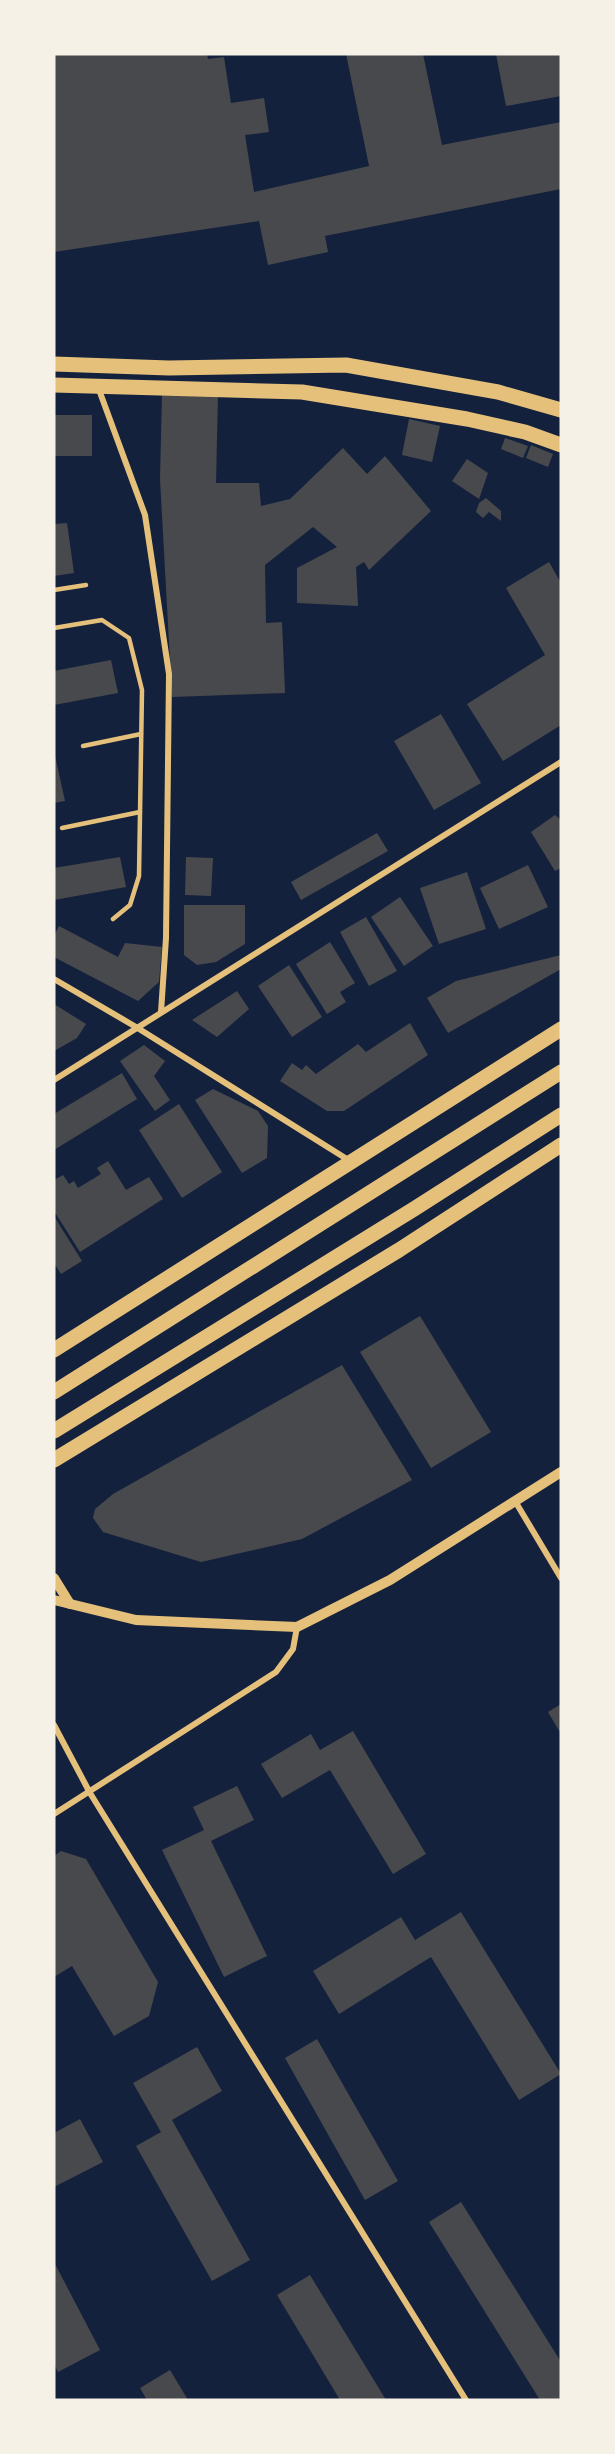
<svg xmlns="http://www.w3.org/2000/svg" width="615" height="2454" viewBox="0 0 615 2454" font-family="Ubuntu,sans-serif">
<style>
.building{fill:#48494c}
.lines{fill:none;stroke-linecap:round;stroke-linejoin:round}
.service{stroke:#e5c07b;stroke-width:4.5}
.minor{stroke:#e5c07b;stroke-width:6}
.tertiary{stroke:#e5c07b;stroke-width:10}
.primary{stroke:#e5c07b;stroke-width:15}
</style>
<rect width="100%" height="100%" fill="#14213d"/>
<g class="building">
<path d="M 54,54 L 207,54 L 208,59 L 224,57 L 231,103 L 264,98 L 269,132 L 245,135 L 254,192 L 369,166 L 346,54 L 423,54 L 442,145 L 561,122 L 561,189 L 325,236 L 328,252 L 268,265 L 259,221 L 54,252 Z"/>
<path d="M 496,54 L 561,54 L 561,96 L 506,106 Z"/>
<path d="M 162,394 L 218,394 L 216,483 L 259,483 L 261,506 L 290,499 L 343,448 L 367,474 L 385,456 L 431,511 L 369,570 L 364,562 L 356,567 L 358,606 L 297,603 L 297,568 L 337,547 L 313,527 L 265,565 L 266,623 L 282,622 L 285,693 L 172,697 L 160,479 Z"/>
<rect x="54" y="415" width="38" height="41"/>
<path d="M 409,419 L 440,426 L 432,462 L 402,455 Z"/>
<path d="M 505,438 L 528,446 L 523,458 L 501,449 Z"/>
<path d="M 531,445 L 553,454 L 548,467 L 526,458 Z"/>
<path d="M 467,459 L 488,473 L 479,499 L 452,481 Z"/>
<path d="M 486,498 L 501,511 L 501,521 L 489,512 L 483,518 L 476,512 L 479,503 Z"/>
<path d="M 67,523 L 74,573 L 54,576 L 54,524 Z"/>
<path d="M 549,562 L 561,583 L 561,725 L 503,761 L 467,704 L 545,655 L 506,588 Z"/>
<path d="M 111,660 L 118,693 L 54,705 L 54,671 Z"/>
<path d="M 441,714 L 481,783 L 434,810 L 394,741 Z"/>
<path d="M 54,751 L 65,801 L 54,803 Z"/>
<path d="M 555,815 L 561,820 L 561,868 L 555,871 L 531,832 Z"/>
<path d="M 377,833 L 388,851 L 301,900 L 291,882 Z"/>
<path d="M 120,857 L 126,887 L 54,900 L 54,868 Z"/>
<path d="M 186,857 L 213,858 L 211,896 L 185,895 Z"/>
<path d="M 528,865 L 548,907 L 499,929 L 480,888 Z"/>
<path d="M 467,872 L 486,929 L 439,944 L 420,888 Z"/>
<path d="M 400,897 L 433,946 L 404,966 L 371,917 Z"/>
<path d="M 184,905 L 245,905 L 245,944 L 216,962 L 197,965 L 184,955 Z"/>
<path d="M 366,917 L 397,971 L 369,986 L 340,932 Z"/>
<path d="M 59,926 L 118,957 L 125,943 L 162,947 L 159,982 L 138,1001 L 54,957 L 54,936 Z"/>
<path d="M 330,942 L 355,983 L 340,992 L 346,1002 L 327,1014 L 296,964 Z"/>
<path d="M 561,955 L 561,969 L 448,1033 L 427,998 L 456,981 Z"/>
<path d="M 289,965 L 322,1017 L 292,1037 L 258,986 Z"/>
<path d="M 237,991 L 249,1009 L 217,1037 L 192,1020 Z"/>
<path d="M 54,1004 L 86,1024 L 77,1038 L 54,1051 Z"/>
<path d="M 410,1023 L 428,1055 L 344,1111 L 327,1111 L 280,1081 L 292,1063 L 302,1070 L 306,1065 L 316,1074 L 358,1044 L 366,1052 Z"/>
<path d="M 144,1045 L 165,1061 L 154,1076 L 170,1100 L 155,1111 L 120,1061 Z"/>
<path d="M 122,1073 L 137,1099 L 54,1150 L 54,1114 Z"/>
<path d="M 213,1089 L 258,1111 L 268,1126 L 267,1158 L 242,1173 L 195,1100 Z"/>
<path d="M 179,1104 L 222,1172 L 182,1198 L 139,1130 Z"/>
<path d="M 108,1161 L 126,1190 L 149,1177 L 163,1199 L 80,1252 L 54,1211 L 54,1180 L 63,1175 L 69,1184 L 74,1181 L 78,1188 L 101,1174 L 97,1168 Z"/>
<path d="M 54,1216 L 82,1261 L 61,1274 L 54,1263 Z"/>
<path d="M 420,1316 L 491,1432 L 431,1468 L 360,1352 Z"/>
<path d="M 342,1365 L 412,1480 L 302,1539 L 201,1562 L 103,1532 L 93,1518 L 95,1509 L 113,1494 Z"/>
<path d="M 561,1704 L 561,1734 L 548,1712 Z"/>
<path d="M 353,1731 L 426,1854 L 393,1874 L 330,1770 L 282,1798 L 261,1764 L 311,1734 L 320,1750 Z"/>
<path d="M 237,1786 L 254,1820 L 211,1841 L 267,1956 L 224,1977 L 162,1850 L 204,1830 L 193,1807 Z"/>
<path d="M 61,1851 L 86,1859 L 158,1982 L 149,2016 L 114,2036 L 72,1966 L 54,1977 L 54,1856 Z"/>
<path d="M 461,1912 L 561,2074 L 519,2100 L 431,1957 L 339,2014 L 313,1971 L 401,1917 L 415,1940 Z"/>
<path d="M 317,2039 L 398,2181 L 365,2200 L 285,2058 Z"/>
<path d="M 197,2047 L 222,2091 L 172,2120 L 250,2260 L 212,2281 L 136,2146 L 161,2132 L 133,2083 Z"/>
<path d="M 80,2119 L 103,2162 L 54,2187 L 54,2133 Z"/>
<path d="M 461,2202 L 561,2362 L 561,2400 L 540,2400 L 429,2222 Z"/>
<path d="M 54,2262 L 100,2350 L 58,2372 L 54,2364 Z"/>
<path d="M 310,2275 L 386,2400 L 340,2400 L 277,2295 Z"/>
<path d="M 170,2370 L 188,2400 L 147,2400 L 140,2388 Z"/>
</g>
<g class="lines">
<g class="service">
<path d="M 54,590 L 86,585"/>
<path d="M 54,628 L 102,620 L 129,638 L 142,690 L 139,876 L 130,905 L 113,919"/>
<path d="M 83,746 L 141,734"/>
<path d="M 62,828 L 140,812"/>
</g>
<g class="minor">
<path d="M 98,387 L 145,515 L 169,674 L 166,938 L 161,1012"/>
<path d="M 54,979 L 136,1027 L 350,1161"/>
<path d="M 54,1080 L 561,762"/>
<path d="M 515,1501 L 561,1578"/>
<path d="M 54,1725 L 90,1793 L 466,2400"/>
<path d="M 54,1814 L 276,1672 L 293,1649 L 297,1627"/>
</g>
<g class="tertiary">
<path d="M 54,1578 L 70,1604"/>
<path d="M 54,1600 L 136,1620 L 297,1627 L 390,1580 L 561,1472"/>
</g>
<g class="primary">
<path d="M 54,364 L 169,368 L 346,365 L 498,392 L 561,410"/>
<path d="M 54,385 L 302,392 L 467,419 L 525,432 L 561,445"/>
<path d="M 54,1350 L 561,1029"/>
<path d="M 54,1392 L 561,1072"/>
<path d="M 54,1431 L 414,1209 L 561,1115"/>
<path d="M 54,1460 L 399,1250 L 561,1145"/>
</g>
</g>
<rect width="615" height="2454" fill="none" stroke="#f6f1e7" stroke-width="111"/>
</svg>
